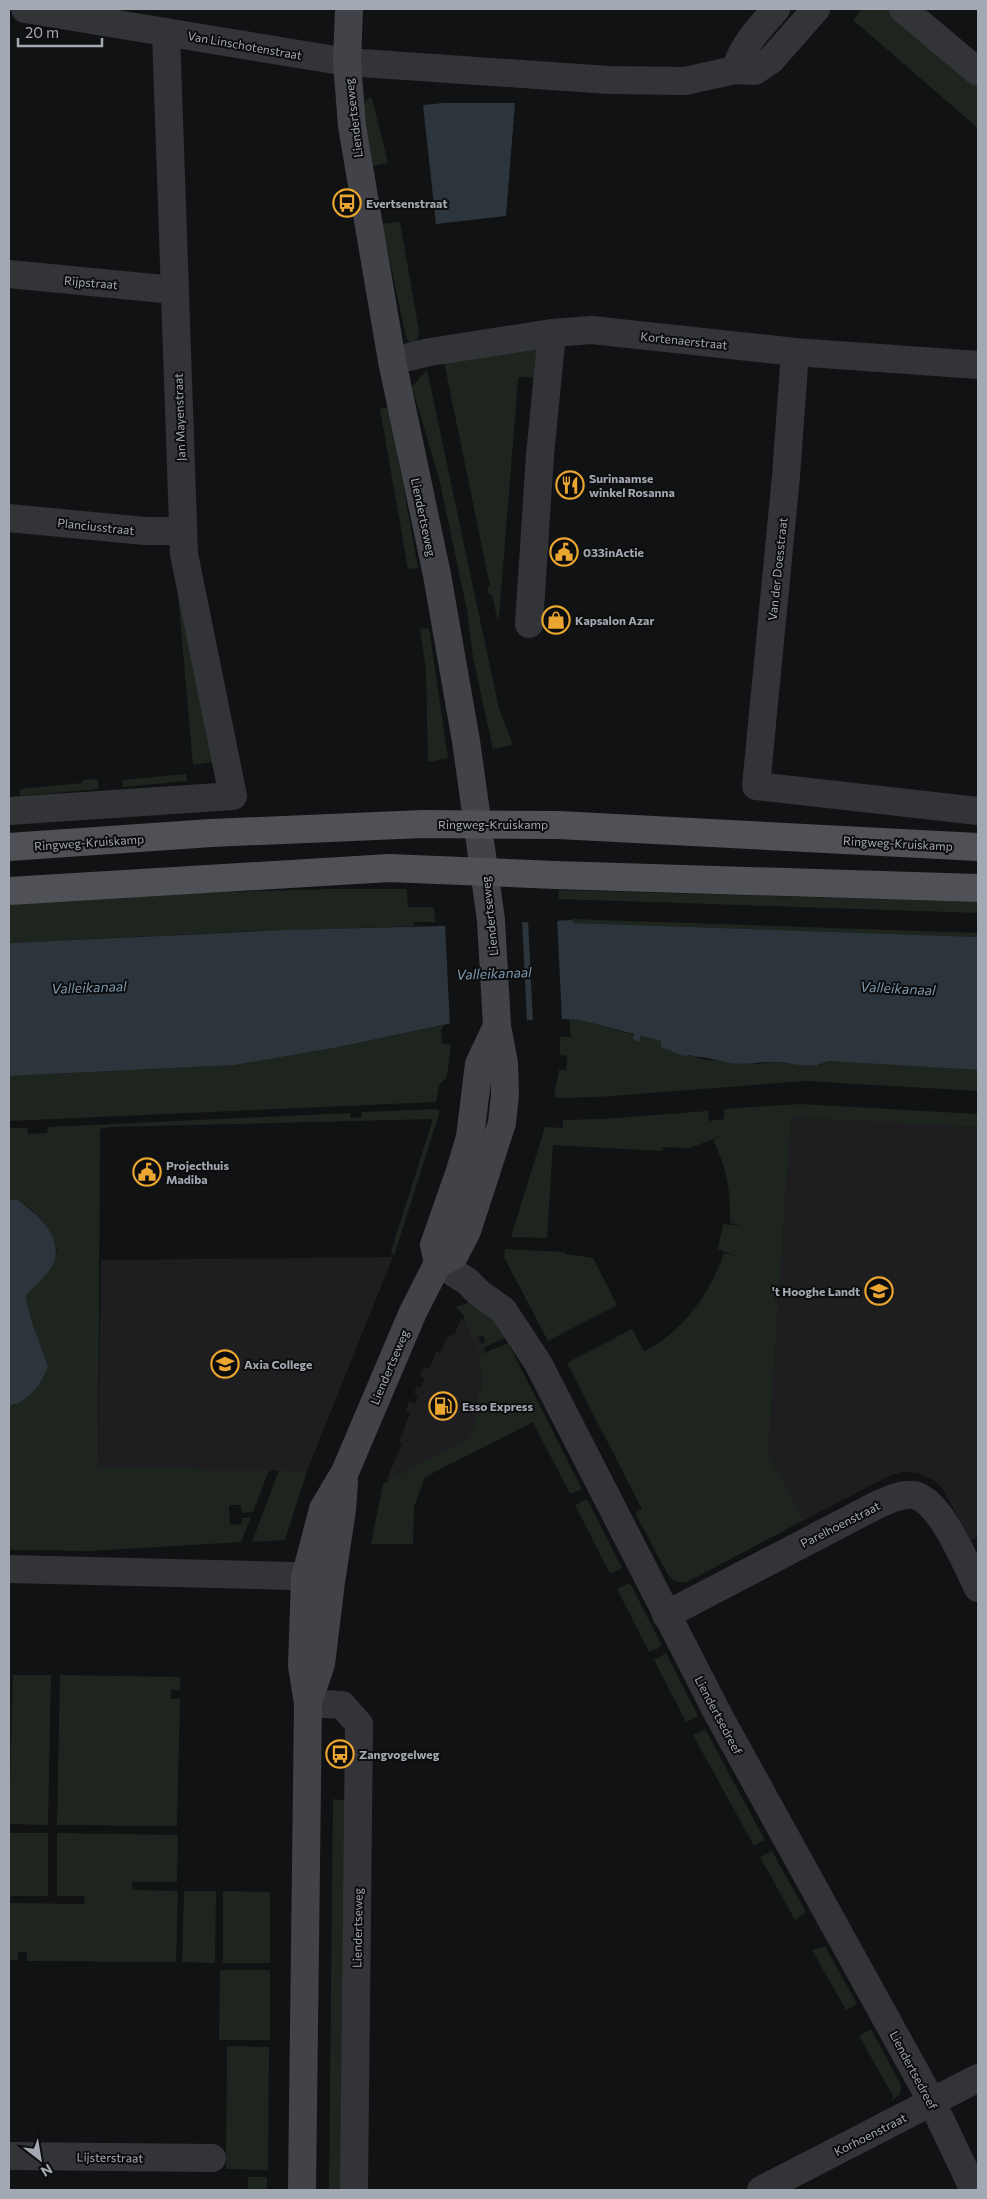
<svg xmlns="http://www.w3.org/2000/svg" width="987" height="2199" viewBox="0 0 987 2199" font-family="Commissioner,sans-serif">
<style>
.built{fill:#1e1e20}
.green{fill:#1e251f}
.water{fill:#2b353b}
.pier{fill:#111213}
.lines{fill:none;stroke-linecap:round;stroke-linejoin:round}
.street{stroke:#333438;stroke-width:28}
.secondary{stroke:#414348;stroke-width:28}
.primary{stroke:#4f5157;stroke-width:28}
.labels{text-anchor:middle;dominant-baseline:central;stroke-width:4;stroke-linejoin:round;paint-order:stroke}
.street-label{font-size:12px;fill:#a3a9b3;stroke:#0d0d0e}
.poi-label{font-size:12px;font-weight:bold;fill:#a3a9b3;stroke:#0d0d0e;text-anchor:start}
.water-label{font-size:14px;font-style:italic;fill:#7b98ae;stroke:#0d0d0e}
</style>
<rect width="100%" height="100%" fill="#111213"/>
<g class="built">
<path d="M 791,1116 L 978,1127 L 978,1537 L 971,1541 L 942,1488 L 934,1480 L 918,1473 L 902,1472 L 891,1475 L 804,1520 L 768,1454 Z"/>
<path d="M 393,1257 L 307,1471 L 98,1468 L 101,1260 Z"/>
<path d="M 461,1319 L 471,1324 L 497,1372 L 469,1440 L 389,1482 L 387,1479 L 402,1444 L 399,1442 L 410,1414 L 406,1411 L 409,1401 L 415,1404 L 418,1396 L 414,1393 L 417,1386 L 421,1387 L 425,1379 L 420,1376 L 424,1367 L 429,1369 L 436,1352 L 440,1353 L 446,1339 L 455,1333 Z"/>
</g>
<g class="green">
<path d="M 862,9 L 887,9 L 978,88 L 978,128 L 853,20 Z"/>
<path d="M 369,98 L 372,98 L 388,163 L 372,166 L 363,105 Z"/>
<path d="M 400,222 L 419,331 L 417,342 L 411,345 L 406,337 L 382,224 Z"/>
<path d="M 541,342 L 537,378 L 520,377 L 518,379 L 499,618 L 497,617 L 492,595 L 489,595 L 487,587 L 490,586 L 444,362 Z"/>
<path d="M 427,370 L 499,709 L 513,745 L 493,749 L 473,658 L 467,610 L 439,478 L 412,387 Z"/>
<path d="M 389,407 L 418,568 L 408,569 L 380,409 Z"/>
<path d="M 177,584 L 217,761 L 193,765 Z"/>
<path d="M 429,628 L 448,758 L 428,762 L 426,670 L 420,629 Z"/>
<path d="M 186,774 L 187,781 L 123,787 L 122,780 Z"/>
<path d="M 98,779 L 99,789 L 20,796 L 20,789 L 83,783 L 82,780 Z"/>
<path d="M 328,889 L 407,889 L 408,907 L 434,907 L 435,922 L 414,922 L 414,926 L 236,932 L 9,943 L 9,902 L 198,893 Z"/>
<path d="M 559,890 L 978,902 L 978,913 L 558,899 Z"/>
<path d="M 572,919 L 978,933 L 978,937 L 572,923 Z"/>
<path d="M 569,1020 L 584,1021 L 635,1035 L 639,1041 L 641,1036 L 662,1041 L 692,1057 L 708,1060 L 759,1064 L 769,1062 L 807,1065 L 822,1065 L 828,1061 L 978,1070 L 978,1091 L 805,1081 L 598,1097 L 557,1098 L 554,1095 L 559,1070 L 566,1070 L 567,1056 L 560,1055 L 560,1037 L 571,1037 Z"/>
<path d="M 444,1025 L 441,1030 L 442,1044 L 451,1045 L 447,1077 L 439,1085 L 436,1102 L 9,1121 L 9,1076 L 235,1065 L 339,1047 Z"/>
<path d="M 800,1104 L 978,1114 L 978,1127 L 791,1117 L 768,1454 L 804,1520 L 689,1581 C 681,1584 674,1582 668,1575 L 635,1513 L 642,1509 L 567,1363 L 632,1329 L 650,1363 L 644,1352 C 684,1330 709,1295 724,1253 L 737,1256 L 718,1249 L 723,1224 L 743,1226 L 730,1223 C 731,1193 727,1167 713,1140 L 726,1134 L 690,1148 L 663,1147 L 662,1151 L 553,1145 L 547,1238 L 511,1237 L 545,1127 L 563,1128 L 563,1120 L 602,1119 L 708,1111 L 709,1121 L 724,1119 L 724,1109 Z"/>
<path d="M 436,1109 L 440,1111 L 394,1256 L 391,1251 L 433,1119 L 112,1127 L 100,1129 L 98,1468 L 269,1470 L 253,1512 L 242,1513 L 241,1505 L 229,1505 L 230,1525 L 242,1524 L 242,1518 L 251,1517 L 241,1542 L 91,1551 L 9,1550 L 9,1406 L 15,1405 L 48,1367 C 41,1343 29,1321 26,1296 L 53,1264 L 57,1249 L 33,1211 L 17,1199 L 9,1200 L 9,1128 L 27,1128 L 28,1134 L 47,1133 L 48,1127 L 350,1113 L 351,1118 L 362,1117 L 362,1112 Z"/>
<path d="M 505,1249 L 565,1252 L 565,1254 L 593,1258 L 617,1305 L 548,1341 L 504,1257 Z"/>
<path d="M 470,1302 L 484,1306 L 505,1338 L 478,1350 L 478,1345 L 485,1343 L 484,1336 L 472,1337 L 463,1315 L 456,1307 Z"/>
<path d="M 508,1343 L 582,1489 L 570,1494 L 533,1422 L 425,1477 L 414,1507 L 413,1544 L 371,1544 L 383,1484 L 469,1438 L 483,1405 L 476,1401 L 483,1384 L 479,1355 Z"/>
<path d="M 279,1470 L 307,1471 L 285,1540 L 252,1542 Z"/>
<path d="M 587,1499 L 622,1568 L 610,1574 L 575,1505 Z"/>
<path d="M 630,1583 L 662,1646 L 649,1652 L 617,1589 Z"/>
<path d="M 666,1653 L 698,1716 L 686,1722 L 654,1660 Z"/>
<path d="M 13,1675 L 51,1675 L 48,1825 L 9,1824 Z"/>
<path d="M 60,1675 L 180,1677 L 180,1690 L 171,1690 L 171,1699 L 180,1699 L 177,1826 L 57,1825 Z"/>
<path d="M 705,1729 L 765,1840 L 754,1846 L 693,1735 Z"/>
<path d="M 333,1799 L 347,1801 L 343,2190 L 329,2190 Z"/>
<rect x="9" y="1833" width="39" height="63"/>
<path d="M 57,1833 L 178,1835 L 177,1882 L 132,1882 L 133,1890 L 178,1891 L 176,1962 L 27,1961 L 27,1952 L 18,1952 L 18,1960 L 9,1960 L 9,1903 L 85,1904 L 84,1896 L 57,1896 Z"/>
<path d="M 772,1851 L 806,1912 L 795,1920 L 760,1857 Z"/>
<path d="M 184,1891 L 216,1891 L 215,1963 L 182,1962 Z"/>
<path d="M 223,1891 L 270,1892 L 270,1963 L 223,1963 Z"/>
<path d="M 825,1946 L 857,2004 L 846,2010 L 812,1950 Z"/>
<path d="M 220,1970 L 270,1970 L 270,2040 L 219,2040 Z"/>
<path d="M 871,2029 L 901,2085 L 900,2093 L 892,2101 L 893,2096 L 859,2036 Z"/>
<path d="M 227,2046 L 269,2047 L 268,2170 L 226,2169 Z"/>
<rect x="248" y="2177" width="19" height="13"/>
</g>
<g class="water">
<path d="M 443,103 L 515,103 L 506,216 L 436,224 L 423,105 Z"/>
<path d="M 572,920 L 573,923 L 978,937 L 978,1070 L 828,1061 C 811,1071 789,1061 770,1062 C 755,1062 746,1065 731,1063 C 718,1061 705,1056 692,1057 L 691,1055 L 684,1056 L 661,1047 L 661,1041 L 641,1036 L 639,1042 L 633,1039 L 634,1034 L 584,1021 L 565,1019 L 452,1023 L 339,1047 L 235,1065 L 9,1076 L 9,943 L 286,930 L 440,926 Z"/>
<path d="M 17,1199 C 36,1214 65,1237 53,1264 C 47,1277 34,1285 26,1296 C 29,1321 41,1343 48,1367 C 40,1385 29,1402 9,1406 L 9,1200 Z"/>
</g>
<g class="pier">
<path d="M 557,918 L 562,1021 L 533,1023 L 528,919 Z"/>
<path d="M 522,919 L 527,1023 L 450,1026 L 445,924 Z"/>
</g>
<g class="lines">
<g class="street">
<path d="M 25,9 L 347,62 L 609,80 L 685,81 L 735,70 L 755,71 L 771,60 L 816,9"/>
<path d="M 903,9 L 978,72"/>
<path d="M 735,70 C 743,45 759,28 776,9"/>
<path d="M 9,274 L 174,290"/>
<path d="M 795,352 L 786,476 L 756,786 L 978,811"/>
<path d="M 392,361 L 430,352 L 552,333 L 592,330 L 795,352 L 978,365"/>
<path d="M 9,518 L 145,531 L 183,531"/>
<path d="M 529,624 L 540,455 L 552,333"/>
<path d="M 9,811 L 233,796 L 184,554 L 166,32"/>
<path d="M 438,1263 L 467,1281 L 479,1293 L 503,1310 L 538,1363 L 719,1716 L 932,2102 L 974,2190"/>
<path d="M 9,1569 L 292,1576 L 329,1582"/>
<path d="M 666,1615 L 877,1505 C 889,1500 901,1493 914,1495 C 941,1501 966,1564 978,1588"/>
<path d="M 308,1703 L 342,1705 L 359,1724 L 354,2190"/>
<path d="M 9,2156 L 212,2158"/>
<path d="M 761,2190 L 978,2078"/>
</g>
<g class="secondary">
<path d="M 438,1263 L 434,1245 L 460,1171 L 470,1137 L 479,1064 L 497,1026"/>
<path d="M 309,1699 L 321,1664 L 331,1582 L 342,1510 L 344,1481"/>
<path d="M 302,2190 L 308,1703 L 302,1666 L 305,1578 L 323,1509 L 345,1472 L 413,1312 L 438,1263 L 454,1256 L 467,1231 L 502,1123 L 505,1095 L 504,1063 L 497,1026 L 491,920 L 466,741 L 437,575 L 392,361 L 352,126 L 347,62 L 349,9"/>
</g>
<g class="primary">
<path d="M 9,847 L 211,833 L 423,824 L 558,825 L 978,847"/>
<path d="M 9,891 L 389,868 L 555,875 L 978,888"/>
</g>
</g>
<defs>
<g id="bus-ring" transform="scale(1.4375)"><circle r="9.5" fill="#0d0d0e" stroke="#eba531" stroke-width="1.5"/><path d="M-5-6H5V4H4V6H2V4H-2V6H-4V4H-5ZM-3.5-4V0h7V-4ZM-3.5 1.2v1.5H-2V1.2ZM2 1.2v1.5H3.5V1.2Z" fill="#eba531"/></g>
<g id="restaurant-ring" transform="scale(1.4375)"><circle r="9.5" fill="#0d0d0e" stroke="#eba531" stroke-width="1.5"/><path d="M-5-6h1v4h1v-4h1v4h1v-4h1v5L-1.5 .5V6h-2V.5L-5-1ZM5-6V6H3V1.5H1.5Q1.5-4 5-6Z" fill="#eba531"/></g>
<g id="civic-ring" transform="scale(1.4375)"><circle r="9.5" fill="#0d0d0e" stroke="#eba531" stroke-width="1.5"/><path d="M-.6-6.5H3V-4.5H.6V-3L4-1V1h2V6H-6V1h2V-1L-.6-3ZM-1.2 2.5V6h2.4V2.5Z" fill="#eba531"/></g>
<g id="shop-ring" transform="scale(1.4375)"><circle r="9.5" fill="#0d0d0e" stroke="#eba531" stroke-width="1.5"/><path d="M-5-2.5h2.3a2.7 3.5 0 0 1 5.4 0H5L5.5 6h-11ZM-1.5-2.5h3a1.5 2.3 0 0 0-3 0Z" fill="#eba531"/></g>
<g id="school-ring" transform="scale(1.4375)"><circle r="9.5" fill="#0d0d0e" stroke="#eba531" stroke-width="1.5"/><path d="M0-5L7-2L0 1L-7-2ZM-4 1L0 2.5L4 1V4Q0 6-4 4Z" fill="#eba531"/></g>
<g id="fuel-ring" transform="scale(1.4375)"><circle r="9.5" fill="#0d0d0e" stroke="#eba531" stroke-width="1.5"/><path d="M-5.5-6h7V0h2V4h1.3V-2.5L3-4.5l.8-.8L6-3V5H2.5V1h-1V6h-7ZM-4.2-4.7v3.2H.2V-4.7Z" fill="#eba531"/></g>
</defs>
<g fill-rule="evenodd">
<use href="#bus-ring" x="347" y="203"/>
<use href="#restaurant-ring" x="570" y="485"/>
<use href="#civic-ring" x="564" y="552"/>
<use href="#shop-ring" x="556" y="620"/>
<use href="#civic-ring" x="147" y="1172"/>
<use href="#school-ring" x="879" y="1291"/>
<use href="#school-ring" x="225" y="1364"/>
<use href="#fuel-ring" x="443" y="1406"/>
<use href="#bus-ring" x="340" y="1754"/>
</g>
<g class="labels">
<g class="street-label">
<text transform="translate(245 45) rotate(10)">Van Linschotenstraat</text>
<text transform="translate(353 118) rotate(-97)">Liendertseweg</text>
<text transform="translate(91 282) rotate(5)">Rijpstraat</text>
<text transform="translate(684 340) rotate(6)">Kortenaerstraat</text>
<text transform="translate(179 417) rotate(-92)">Jan Mayenstraat</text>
<text transform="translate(424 517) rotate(78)">Liendertseweg</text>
<text transform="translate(96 526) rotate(6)">Planciusstraat</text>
<text transform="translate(777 569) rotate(-84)">Van der Doesstraat</text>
<text x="493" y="824">Ringweg-Kruiskamp</text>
<text transform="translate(89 842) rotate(-4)">Ringweg-Kruiskamp</text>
<text transform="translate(898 843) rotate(3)">Ringweg-Kruiskamp</text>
<text transform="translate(489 916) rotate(-96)">Liendertseweg</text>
<text transform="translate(389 1367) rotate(-67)">Liendertseweg</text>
<text transform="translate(840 1524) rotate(-27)">Parelhoenstraat</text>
<text transform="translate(719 1715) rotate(62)">Liendertsedreef</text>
<text transform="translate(357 1928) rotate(-89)">Liendertseweg</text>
<text transform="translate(914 2070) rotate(62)">Liendertsedreef</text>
<text transform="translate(870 2134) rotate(-27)">Korhoenstraat</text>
<text transform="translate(110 2157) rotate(1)">Lijsterstraat</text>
</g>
<g class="poi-label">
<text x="366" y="203">Evertsenstraat</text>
<text x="589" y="478">Surinaamse<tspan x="589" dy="14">winkel Rosanna</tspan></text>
<text x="583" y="552">033inActie</text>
<text x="575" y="620">Kapsalon Azar</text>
<text x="166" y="1165">Projecthuis<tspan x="166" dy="14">Madiba</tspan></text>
<text x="860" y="1291" text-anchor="end">'t Hooghe Landt</text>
<text x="244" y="1364">Axia College</text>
<text x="462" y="1406">Esso Express</text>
<text x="359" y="1754">Zangvogelweg</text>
</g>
<g class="water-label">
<text transform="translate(494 973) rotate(-2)">Valleikanaal</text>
<text transform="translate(89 987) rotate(-2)">Valleikanaal</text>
<text transform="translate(898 988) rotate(3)">Valleikanaal</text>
</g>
</g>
<rect width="987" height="2199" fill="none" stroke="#a3a9b3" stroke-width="20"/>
<g transform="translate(40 2159) rotate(149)" stroke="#0d0d0e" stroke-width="4" paint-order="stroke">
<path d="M0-4L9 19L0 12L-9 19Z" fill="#a3a9b3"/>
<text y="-8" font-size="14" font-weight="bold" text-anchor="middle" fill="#a3a9b3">N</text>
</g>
<path d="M18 38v8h84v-8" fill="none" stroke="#a3a9b3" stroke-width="2.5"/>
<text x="25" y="38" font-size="15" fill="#a3a9b3" stroke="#0d0d0e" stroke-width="4" paint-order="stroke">20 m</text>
</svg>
